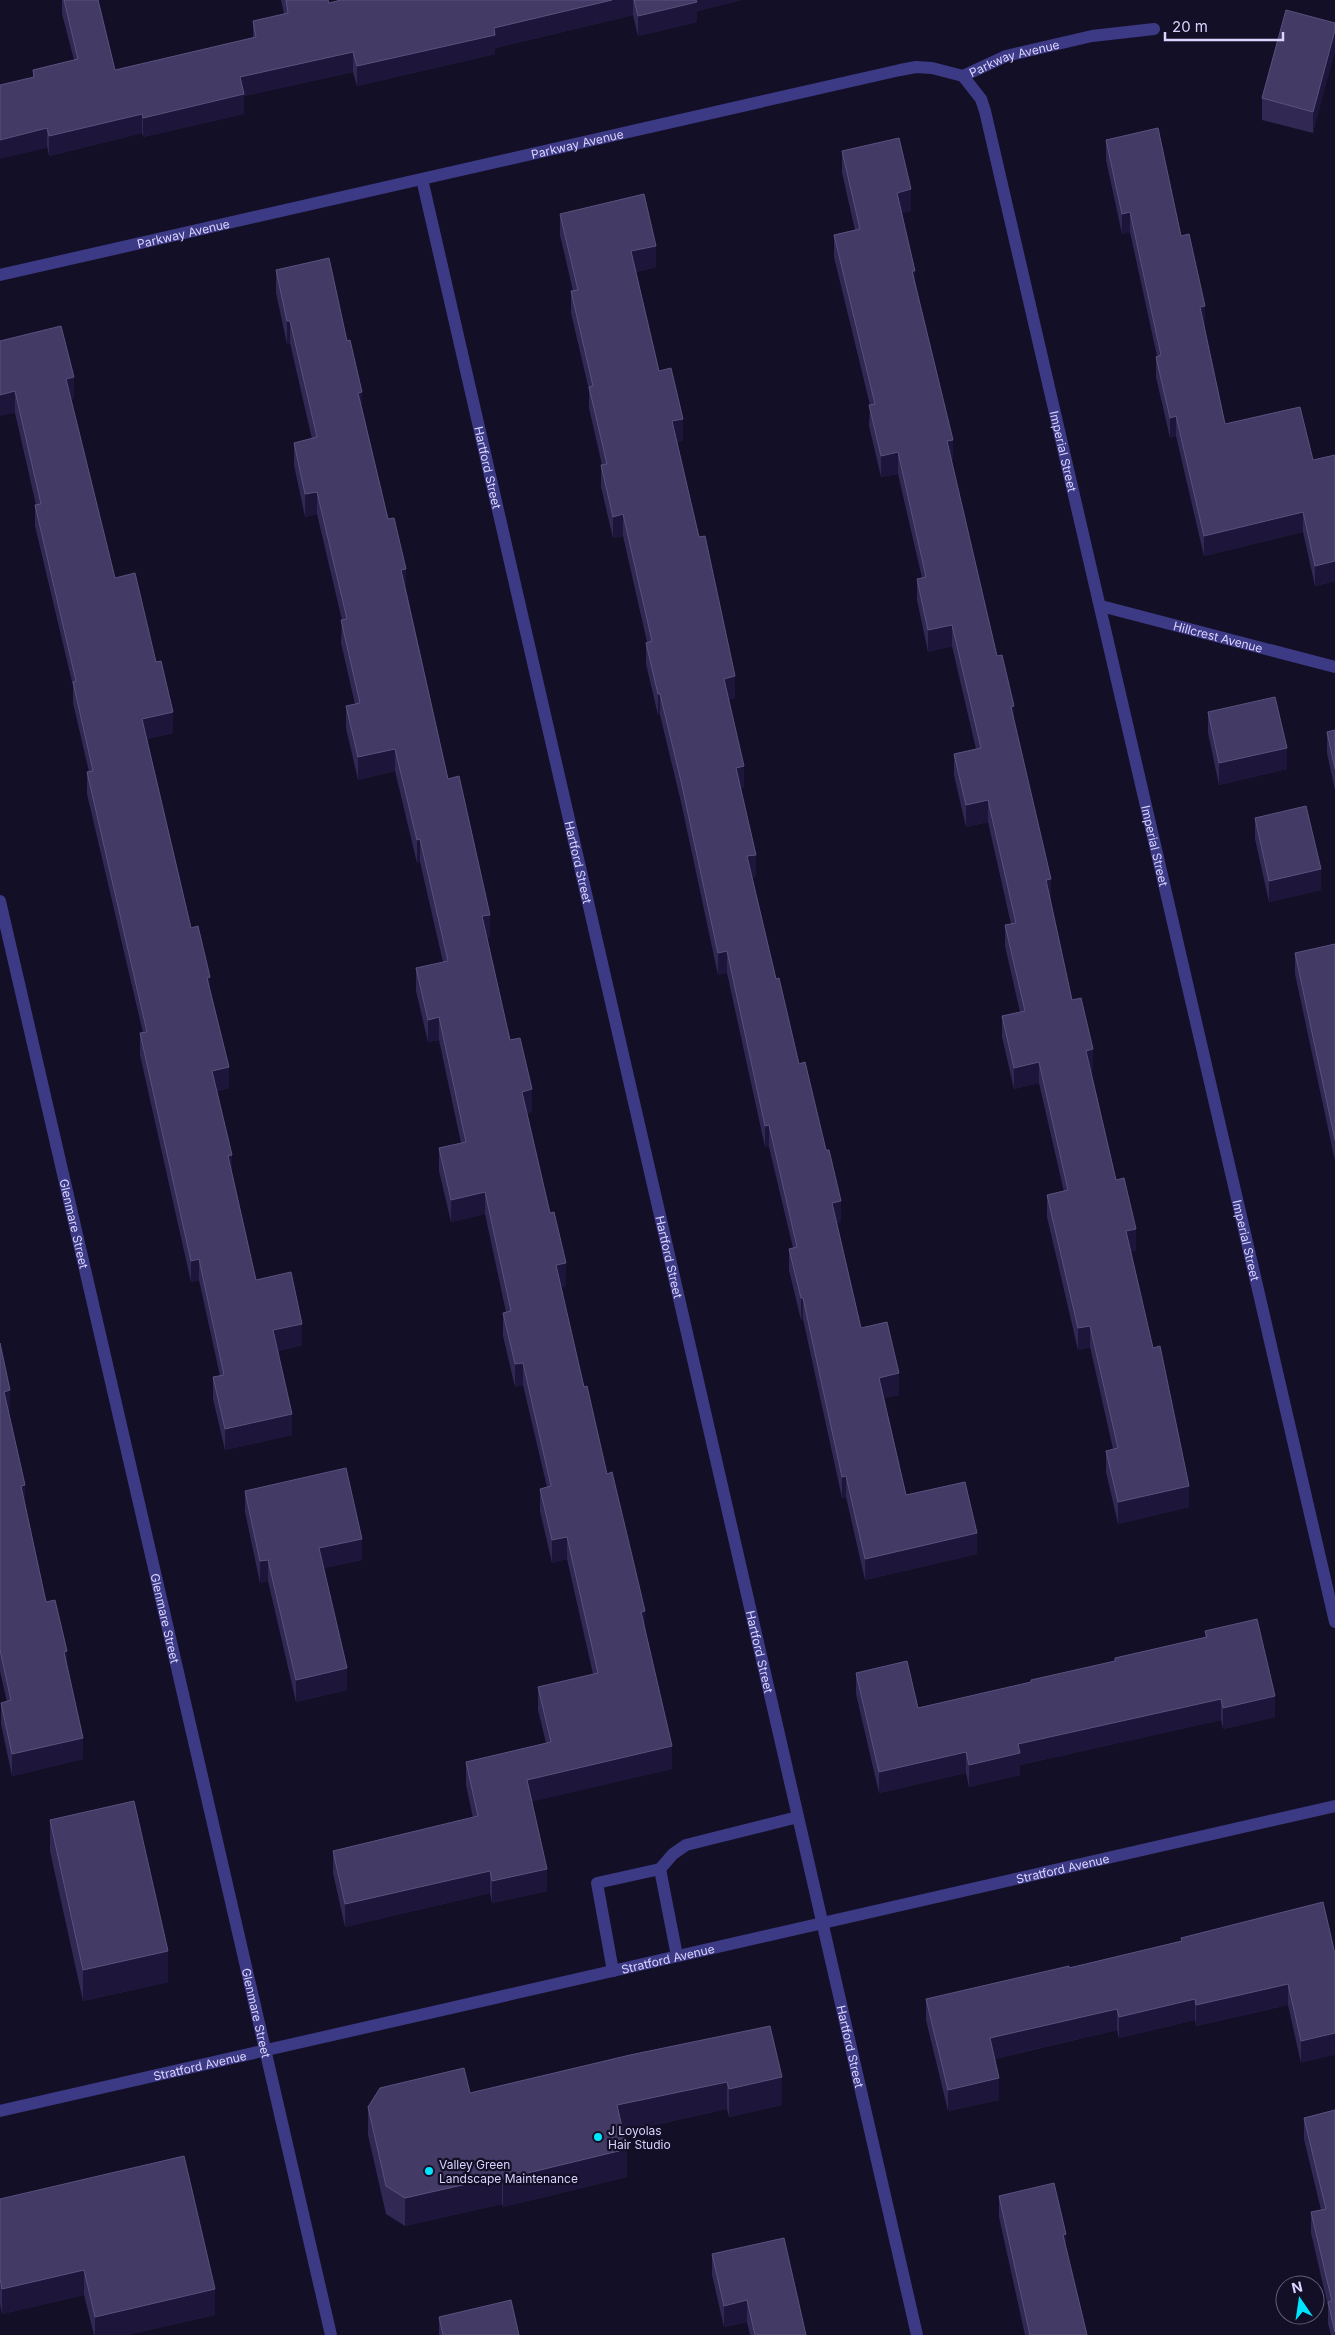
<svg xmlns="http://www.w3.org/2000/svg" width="1335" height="2335" viewBox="0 0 1335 2335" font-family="Inter,sans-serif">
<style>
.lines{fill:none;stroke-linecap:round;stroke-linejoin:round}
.minor{stroke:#3d3a85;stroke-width:12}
.wall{fill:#312854}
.shaded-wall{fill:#1d163a}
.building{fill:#433a66;stroke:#5a527e}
.poi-dot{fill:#00e5ff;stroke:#130f26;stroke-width:2}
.labels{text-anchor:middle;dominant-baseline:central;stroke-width:4.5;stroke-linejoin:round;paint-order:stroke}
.street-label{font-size:12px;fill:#d9d4ff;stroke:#130f26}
.poi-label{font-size:12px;fill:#d9d4ff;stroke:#130f26;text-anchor:start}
</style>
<rect width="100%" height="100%" fill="#130f26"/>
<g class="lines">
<g class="minor">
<path id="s1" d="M 963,76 L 981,99 L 985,111 L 1335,1622"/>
<path id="s2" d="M 422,179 L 917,2335"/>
<path id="s3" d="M 0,275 L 900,70 L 916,67 L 932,68 L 963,76 L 1006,56 L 1092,36 L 1154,29"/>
<path id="s4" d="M 1101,606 L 1335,667"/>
<path id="s5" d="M 0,901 L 331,2335"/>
<path d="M 660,1869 L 673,1854 L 686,1845 L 798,1817"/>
<path d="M 613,1971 L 597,1883 L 660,1869 L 677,1956"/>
<path id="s6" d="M 0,2111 L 1335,1806"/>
</g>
</g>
<g class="wall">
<path d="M 62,0 L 98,0 L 115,70 L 253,38 L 253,21 L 284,14 L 281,0 L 328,0 L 329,3 L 341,0 L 741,0 L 697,11 L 697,22 L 638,36 L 633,15 L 495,48 L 495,54 L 357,86 L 353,72 L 244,96 L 244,114 L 143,137 L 142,133 L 49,156 L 33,77 L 33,70 L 74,60 L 62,14 Z"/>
<path d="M 1335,23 L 1313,133 L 1262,120 L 1262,98 Z"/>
<path d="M 1106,140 L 1181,236 L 1205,326 L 1204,326 L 1225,424 L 1313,460 L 1335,455 L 1335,581 L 1315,586 L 1303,532 L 1204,556 L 1176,436 L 1170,438 L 1156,377 L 1156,357 L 1157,356 L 1130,232 L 1122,234 L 1106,160 Z"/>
<path d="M 842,151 L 911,211 L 902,213 L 915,281 L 953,461 L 951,461 L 997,656 L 1014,721 L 1050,901 L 1072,1000 L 1093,1070 L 1091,1071 L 1116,1180 L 1136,1250 L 1130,1252 L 1189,1507 L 1118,1524 L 1106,1472 L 1106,1451 L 1113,1449 L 1090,1347 L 1078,1350 L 1047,1217 L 1047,1195 L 1064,1192 L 1039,1083 L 1014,1089 L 1002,1037 L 1002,1016 L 1020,1012 L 1005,946 L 1005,925 L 1011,924 L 988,822 L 966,827 L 954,775 L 954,754 L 976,749 L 952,646 L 928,652 L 917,600 L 917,579 L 922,578 L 898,474 L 881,477 L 869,426 L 870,405 L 834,257 L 834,235 L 855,230 L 842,173 Z"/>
<path d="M 560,214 L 656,267 L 636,272 L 659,371 L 683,440 L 677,442 L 735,698 L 729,699 L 744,788 L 741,788 L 756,876 L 752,877 L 776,979 L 799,1064 L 841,1222 L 837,1223 L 861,1328 L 899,1395 L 884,1398 L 906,1495 L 977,1554 L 865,1580 L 846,1497 L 842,1498 L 803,1319 L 801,1320 L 789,1270 L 789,1249 L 793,1248 L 769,1147 L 765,1147 L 727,973 L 718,975 L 681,802 L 660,715 L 658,715 L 646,664 L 646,643 L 647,642 L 623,536 L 613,538 L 601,487 L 601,465 L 602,465 L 589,408 L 589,390 L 571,313 L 571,291 L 573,291 L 560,235 Z"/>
<path d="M 276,270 L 362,407 L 388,519 L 406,589 L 448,779 L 490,937 L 487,938 L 510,1040 L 532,1112 L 527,1113 L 566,1286 L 561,1287 L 584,1387 L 645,1631 L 672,1769 L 531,1801 L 547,1891 L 492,1903 L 490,1893 L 345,1927 L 333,1873 L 333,1851 L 473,1818 L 466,1785 L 466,1762 L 546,1743 L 538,1710 L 538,1687 L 593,1674 L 567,1559 L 552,1563 L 540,1511 L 540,1489 L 547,1487 L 523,1385 L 515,1387 L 503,1336 L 503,1313 L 506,1312 L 485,1214 L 451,1222 L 439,1171 L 439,1148 L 461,1143 L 439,1040 L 428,1042 L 416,991 L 416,968 L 443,962 L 420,862 L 417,863 L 395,771 L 358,780 L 346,728 L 346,706 L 355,704 L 341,643 L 342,620 L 317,514 L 305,517 L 294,465 L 294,443 L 312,439 L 290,343 L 287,344 L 276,293 Z"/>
<path d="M 0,341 L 74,399 L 71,399 L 115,578 L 173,733 L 147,739 L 191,928 L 210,991 L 229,1088 L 217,1091 L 232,1172 L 256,1280 L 302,1345 L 278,1351 L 292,1435 L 225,1450 L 213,1399 L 213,1377 L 220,1376 L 199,1280 L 191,1282 L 140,1055 L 140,1033 L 143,1033 L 87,794 L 87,772 L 89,772 L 73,703 L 73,686 L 35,526 L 35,505 L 36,505 L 15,413 Z"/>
<path d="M 1208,712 L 1287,769 L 1219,785 L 1208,733 Z"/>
<path d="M 1335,730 L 1335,790 L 1327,753 L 1327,732 Z"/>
<path d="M 1255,818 L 1321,890 L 1269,902 L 1255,839 Z"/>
<path d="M 1335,944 L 1335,1161 L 1295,974 L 1295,953 Z"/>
<path d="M 0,1343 L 10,1411 L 8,1412 L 25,1506 L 46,1602 L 67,1668 L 83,1759 L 12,1776 L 1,1724 L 1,1703 L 7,1702 L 0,1671 Z"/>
<path d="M 245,1491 L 362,1560 L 324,1568 L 347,1690 L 296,1702 L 268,1581 L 260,1583 L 245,1512 Z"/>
<path d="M 1205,1631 L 1275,1717 L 1223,1729 L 1221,1720 L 1020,1765 L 1020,1775 L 969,1787 L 966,1773 L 879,1793 L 856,1694 L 856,1673 L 918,1708 L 1031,1682 L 1115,1661 L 1115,1658 L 1205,1637 Z"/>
<path d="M 50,1820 L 168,1982 L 83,2001 L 50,1851 Z"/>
<path d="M 1323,1902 L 1301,2063 L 1288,2005 L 1196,2026 L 1195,2020 L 1119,2038 L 1117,2030 L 995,2059 L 999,2100 L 948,2111 L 926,2020 L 926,1999 L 1069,1968 L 1181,1941 L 1181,1938 Z"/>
<path d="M 770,2026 L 782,2105 L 729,2117 L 727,2109 L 623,2132 L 627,2177 L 503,2207 L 502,2204 L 405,2226 L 386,2214 L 368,2135 L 368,2107 L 470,2093 Z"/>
<path d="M 1335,2110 L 1335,2335 L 1331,2335 L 1328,2324 L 1328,2306 L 1311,2233 L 1311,2212 L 1321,2210 L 1304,2139 L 1304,2118 Z"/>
<path d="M 999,2196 L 1066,2249 L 1087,2335 L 1025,2335 L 999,2217 Z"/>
<path d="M 0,2199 L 215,2315 L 127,2335 L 94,2335 L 84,2295 L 2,2314 L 0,2304 Z"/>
<path d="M 712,2254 L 806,2335 L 750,2335 L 747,2322 L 724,2327 L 712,2275 Z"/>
<path d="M 439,2317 L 519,2335 L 439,2335 Z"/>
</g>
<g class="shaded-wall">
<path d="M 612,0 L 633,0 L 633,15 L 495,48 L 495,54 L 357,86 L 357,66 L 494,28 Z"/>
<path d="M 694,0 L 741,0 L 697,11 L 697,22 L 638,36 L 638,16 Z"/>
<path d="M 1335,30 L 1335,52 L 1313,133 L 1313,112 Z"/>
<path d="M 353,52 L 353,72 L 244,96 L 244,114 L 143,137 L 143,118 L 240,77 Z"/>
<path d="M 142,114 L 142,133 L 49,156 L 49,136 Z"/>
<path d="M 47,128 L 47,148 L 0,159 L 0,140 Z"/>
<path d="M 911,189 L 911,211 L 897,214 L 897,193 Z"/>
<path d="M 1130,212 L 1130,232 L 1122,234 L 1122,214 Z"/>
<path d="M 656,246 L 656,267 L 631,273 L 631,251 Z"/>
<path d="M 912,271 L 915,271 L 915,292 Z"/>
<path d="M 1205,306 L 1205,326 L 1200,327 L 1200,307 Z"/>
<path d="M 287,321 L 290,321 L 290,343 L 287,344 Z"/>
<path d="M 74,377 L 74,399 L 66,401 L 66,379 Z"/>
<path d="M 15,391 L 15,413 L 0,416 L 0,395 Z"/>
<path d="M 362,392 L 362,414 L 358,393 Z"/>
<path d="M 1176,416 L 1176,436 L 1170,438 L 1170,418 Z"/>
<path d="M 683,419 L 683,440 L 672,443 L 672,421 Z"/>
<path d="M 953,440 L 953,461 L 947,462 L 947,441 Z"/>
<path d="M 898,452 L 898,474 L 881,477 L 881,456 Z"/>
<path d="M 317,492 L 317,514 L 305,517 L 305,494 Z"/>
<path d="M 1303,512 L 1303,532 L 1204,556 L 1204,536 Z"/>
<path d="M 623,514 L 623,536 L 613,538 L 613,517 Z"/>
<path d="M 1335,561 L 1335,581 L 1315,586 L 1315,566 Z"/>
<path d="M 406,569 L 406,591 L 401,570 Z"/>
<path d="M 952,625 L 952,646 L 928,652 L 928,630 Z"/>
<path d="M 735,676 L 735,698 L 724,700 L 724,679 Z"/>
<rect x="658" y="694" width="2" height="21"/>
<path d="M 1014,706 L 1014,727 L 1011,707 Z"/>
<path d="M 173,712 L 173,733 L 142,740 L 142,719 Z"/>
<path d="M 1287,748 L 1287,769 L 1219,785 L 1219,763 Z"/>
<path d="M 395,749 L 395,771 L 358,780 L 358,757 Z"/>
<path d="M 744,766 L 744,788 L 736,789 L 736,768 Z"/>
<path d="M 988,800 L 988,822 L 966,827 L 966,805 Z"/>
<path d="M 420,839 L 420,862 L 417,863 L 417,840 Z"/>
<path d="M 756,855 L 756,876 L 747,878 L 747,856 Z"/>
<path d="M 1321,869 L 1321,890 L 1269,902 L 1269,881 Z"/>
<path d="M 1051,879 L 1051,901 L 1046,902 L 1046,880 Z"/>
<path d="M 490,915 L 490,937 L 482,939 L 482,916 Z"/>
<path d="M 727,951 L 727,973 L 718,975 L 718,953 Z"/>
<path d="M 210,977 L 210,998 L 207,978 Z"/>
<path d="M 439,1017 L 439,1040 L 428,1042 L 428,1020 Z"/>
<path d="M 1093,1049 L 1093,1070 L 1086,1072 L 1086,1051 Z"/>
<path d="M 1039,1062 L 1039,1083 L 1014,1089 L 1014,1068 Z"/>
<path d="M 229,1067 L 229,1088 L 212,1092 L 212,1071 Z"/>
<path d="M 532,1089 L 532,1112 L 522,1114 L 522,1092 Z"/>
<path d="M 769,1125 L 769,1147 L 765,1147 L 765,1126 Z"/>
<path d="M 232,1155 L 232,1176 L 228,1156 Z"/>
<path d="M 485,1192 L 485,1214 L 451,1222 L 451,1200 Z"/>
<path d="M 841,1201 L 841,1222 L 832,1224 L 832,1203 Z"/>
<path d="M 1136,1229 L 1136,1250 L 1126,1253 L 1126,1231 Z"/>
<path d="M 199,1259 L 199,1280 L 191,1282 L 191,1261 Z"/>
<path d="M 566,1263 L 566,1286 L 556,1288 L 556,1265 Z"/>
<path d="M 801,1298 L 803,1298 L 803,1319 L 801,1320 Z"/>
<path d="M 302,1324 L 302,1345 L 273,1352 L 273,1330 Z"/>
<path d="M 1090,1326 L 1090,1347 L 1078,1350 L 1078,1328 Z"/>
<path d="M 523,1363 L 523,1385 L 515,1387 L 515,1364 Z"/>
<path d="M 899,1373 L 899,1395 L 879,1399 L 879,1378 Z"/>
<path d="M 10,1390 L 10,1411 L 4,1413 L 4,1392 Z"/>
<path d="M 292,1414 L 292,1435 L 225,1450 L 225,1429 Z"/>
<path d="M 846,1476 L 846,1497 L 842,1498 L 842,1477 Z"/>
<path d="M 25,1485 L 25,1506 L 21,1486 Z"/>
<path d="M 1189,1486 L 1189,1507 L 1118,1524 L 1118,1502 Z"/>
<path d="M 977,1533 L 977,1554 L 865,1580 L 865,1559 Z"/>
<path d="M 567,1537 L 567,1559 L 552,1563 L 552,1540 Z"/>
<path d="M 362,1539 L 362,1560 L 319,1569 L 319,1548 Z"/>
<path d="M 268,1560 L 268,1581 L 260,1583 L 260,1561 Z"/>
<path d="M 645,1611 L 645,1634 L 641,1612 Z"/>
<path d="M 67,1651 L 67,1673 L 64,1652 Z"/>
<path d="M 347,1668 L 347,1690 L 296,1702 L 296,1680 Z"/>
<path d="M 1275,1696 L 1275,1717 L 1223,1729 L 1223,1708 Z"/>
<path d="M 1221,1699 L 1221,1720 L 1020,1765 L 1020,1775 L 969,1787 L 969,1765 L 1018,1744 Z"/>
<path d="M 83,1738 L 83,1759 L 12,1776 L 12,1754 Z"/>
<path d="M 672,1746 L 672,1769 L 527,1803 L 527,1780 Z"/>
<path d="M 966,1752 L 966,1773 L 879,1793 L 879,1772 Z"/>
<path d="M 547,1869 L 547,1891 L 492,1903 L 492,1881 Z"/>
<path d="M 490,1871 L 490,1893 L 345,1927 L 345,1904 Z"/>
<path d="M 168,1951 L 168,1982 L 83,2001 L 83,1970 Z"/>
<path d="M 1288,1984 L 1288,2005 L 1196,2026 L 1196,2005 Z"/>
<path d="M 1195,1999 L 1195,2020 L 1119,2038 L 1119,2017 Z"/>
<path d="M 1117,2009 L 1117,2030 L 990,2060 L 990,2038 Z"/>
<path d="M 1335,2033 L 1335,2055 L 1301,2063 L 1301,2041 Z"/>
<path d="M 782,2077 L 782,2105 L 729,2117 L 729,2089 Z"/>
<path d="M 999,2078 L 999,2100 L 948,2111 L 948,2090 Z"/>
<path d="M 727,2082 L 727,2109 L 617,2133 L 617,2105 Z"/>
<path d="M 627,2149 L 627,2177 L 503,2207 L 503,2179 Z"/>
<path d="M 502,2176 L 502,2204 L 405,2226 L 405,2198 Z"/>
<path d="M 1066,2234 L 1066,2255 L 1063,2235 Z"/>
<path d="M 84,2270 L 84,2295 L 2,2314 L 2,2289 Z"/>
<path d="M 215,2289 L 215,2315 L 127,2335 L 95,2335 L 95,2317 Z"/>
<path d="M 747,2300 L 747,2322 L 724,2327 L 724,2306 Z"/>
</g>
<g class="building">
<path d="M 64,0 L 98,0 L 115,70 L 256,37 L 253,21 L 288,13 L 286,0 L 328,0 L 329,3 L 341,0 L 612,0 L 494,28 L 495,35 L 357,66 L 353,52 L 240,77 L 244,94 L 143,118 L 142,114 L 49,136 L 47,128 L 0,140 L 0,85 L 34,77 L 33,70 L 78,59 Z"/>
<path d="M 634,0 L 696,0 L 697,2 L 638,16 Z"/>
<path d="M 1286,10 L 1335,23 L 1335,30 L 1313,112 L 1262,98 Z"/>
<path d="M 1158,128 L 1181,236 L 1189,234 L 1205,306 L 1200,307 L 1225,424 L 1300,407 L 1313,460 L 1335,455 L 1335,561 L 1315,566 L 1303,512 L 1204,536 L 1176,416 L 1170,418 L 1156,357 L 1161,355 L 1130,212 L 1122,214 L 1106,140 Z"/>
<path d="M 899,138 L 911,189 L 897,193 L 915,271 L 912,271 L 953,440 L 947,441 L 997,656 L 1002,655 L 1014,706 L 1011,707 L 1051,879 L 1046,880 L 1072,1000 L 1081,998 L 1093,1049 L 1086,1051 L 1116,1180 L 1124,1178 L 1136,1229 L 1126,1231 L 1153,1348 L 1160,1346 L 1189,1486 L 1118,1502 L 1106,1451 L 1118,1448 L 1090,1326 L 1078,1328 L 1047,1195 L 1068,1190 L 1039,1062 L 1014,1068 L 1002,1016 L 1025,1011 L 1005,925 L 1016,923 L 988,800 L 966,805 L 954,754 L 981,748 L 952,625 L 928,630 L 917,579 L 926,577 L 898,452 L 881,456 L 869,405 L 875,404 L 834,235 L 860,229 L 842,151 Z"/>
<path d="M 644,194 L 656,246 L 631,251 L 659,371 L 671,368 L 683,419 L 672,421 L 699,537 L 705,536 L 735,676 L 724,679 L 744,766 L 736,768 L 756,855 L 747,856 L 776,979 L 779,978 L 799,1064 L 805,1062 L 826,1150 L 829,1150 L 841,1201 L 832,1203 L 861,1328 L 887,1322 L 899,1373 L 879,1378 L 906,1495 L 965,1482 L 977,1533 L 865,1559 L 846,1476 L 842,1477 L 803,1298 L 801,1298 L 789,1249 L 797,1247 L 769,1125 L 765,1126 L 727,951 L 718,953 L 681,781 L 660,694 L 658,694 L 646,643 L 652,641 L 623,514 L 613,517 L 601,465 L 607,464 L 589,387 L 593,386 L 571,291 L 578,290 L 560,214 Z"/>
<path d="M 329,258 L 347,341 L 350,340 L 362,392 L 358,393 L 388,519 L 394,518 L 406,569 L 401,570 L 448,779 L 459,776 L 490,915 L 482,916 L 510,1040 L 520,1038 L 532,1089 L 522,1092 L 550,1213 L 554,1212 L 566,1263 L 556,1265 L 584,1387 L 587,1386 L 607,1474 L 612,1472 L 633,1560 L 645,1611 L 641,1612 L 672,1746 L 527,1780 L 547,1869 L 492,1881 L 490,1871 L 345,1904 L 333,1851 L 478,1816 L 466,1762 L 551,1742 L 538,1687 L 598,1673 L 567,1537 L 552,1540 L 540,1489 L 551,1486 L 523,1363 L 515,1364 L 503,1313 L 511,1311 L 485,1192 L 451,1200 L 439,1148 L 466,1142 L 439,1017 L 428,1020 L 416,968 L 448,961 L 420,839 L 417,840 L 395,749 L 358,757 L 346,706 L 360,703 L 341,620 L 347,619 L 317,492 L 305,494 L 294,443 L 317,437 L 290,321 L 287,321 L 276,270 Z"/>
<path d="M 61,326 L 74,377 L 66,379 L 115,578 L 135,573 L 156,662 L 161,661 L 173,712 L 142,719 L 191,928 L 198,926 L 210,977 L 207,978 L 229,1067 L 212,1071 L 232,1155 L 228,1156 L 256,1280 L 291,1272 L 302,1324 L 273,1330 L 292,1414 L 225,1429 L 213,1377 L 224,1375 L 199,1259 L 191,1261 L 140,1033 L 147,1032 L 87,772 L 93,771 L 73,682 L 76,681 L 35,505 L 41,504 L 15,391 L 0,395 L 0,341 Z"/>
<path d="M 1275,697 L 1287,748 L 1219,763 L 1208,712 Z"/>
<path d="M 1335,730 L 1335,769 L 1327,732 Z"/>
<path d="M 1306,806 L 1321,869 L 1269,881 L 1255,818 Z"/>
<path d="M 1335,944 L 1335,1140 L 1295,953 Z"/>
<path d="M 0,1343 L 10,1390 L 4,1392 L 25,1485 L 21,1486 L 46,1602 L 55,1600 L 67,1651 L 64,1652 L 83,1738 L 12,1754 L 1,1703 L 11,1700 L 0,1650 Z"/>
<path d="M 346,1468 L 362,1539 L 319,1548 L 347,1668 L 296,1680 L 268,1560 L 260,1561 L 245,1491 Z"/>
<path d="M 1257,1619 L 1275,1696 L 1223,1708 L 1221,1699 L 1018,1744 L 1020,1753 L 969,1765 L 966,1752 L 879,1772 L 856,1673 L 907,1661 L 918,1708 L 1031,1682 L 1031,1680 L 1115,1661 L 1115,1658 L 1207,1637 L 1205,1631 Z"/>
<path d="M 134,1801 L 168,1951 L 83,1970 L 50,1820 Z"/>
<path d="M 1323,1902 L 1335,1954 L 1335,2033 L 1301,2041 L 1288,1984 L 1196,2005 L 1195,1999 L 1119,2017 L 1117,2009 L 990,2038 L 999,2078 L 948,2090 L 926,1999 L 1069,1966 L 1069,1968 L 1182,1941 L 1181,1938 Z"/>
<path d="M 770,2026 L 782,2077 L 729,2089 L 727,2082 L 617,2105 L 627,2149 L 503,2179 L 502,2176 L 405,2198 L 386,2186 L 368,2107 L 380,2088 L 464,2068 L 470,2093 L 630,2055 Z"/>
<path d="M 1335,2110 L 1335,2332 L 1328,2302 L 1332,2301 L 1311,2212 L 1326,2209 L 1304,2118 Z"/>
<path d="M 184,2156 L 215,2289 L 95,2317 L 84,2270 L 2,2289 L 0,2278 L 0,2199 Z"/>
<path d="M 1054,2183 L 1066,2234 L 1063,2235 L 1087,2335 L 1030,2335 L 999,2196 Z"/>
<path d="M 784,2238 L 806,2335 L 755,2335 L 747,2300 L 724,2306 L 712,2254 Z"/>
<path d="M 511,2300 L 519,2335 L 443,2335 L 439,2317 Z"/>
</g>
<g class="poi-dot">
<circle cx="598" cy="2137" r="5"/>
<circle cx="429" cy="2171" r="5"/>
</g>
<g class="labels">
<g class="street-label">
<text stroke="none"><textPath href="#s3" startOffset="1042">Parkway Avenue</textPath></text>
<text stroke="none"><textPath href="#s3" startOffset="592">Parkway Avenue</textPath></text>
<text stroke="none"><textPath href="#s3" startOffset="188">Parkway Avenue</textPath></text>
<text stroke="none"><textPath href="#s1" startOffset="391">Imperial Street</textPath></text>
<text stroke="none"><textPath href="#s2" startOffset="296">Hartford Street</textPath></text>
<text stroke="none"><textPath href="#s4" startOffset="121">Hillcrest Avenue</textPath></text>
<text stroke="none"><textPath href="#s1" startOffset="796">Imperial Street</textPath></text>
<text stroke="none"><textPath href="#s2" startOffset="701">Hartford Street</textPath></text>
<text stroke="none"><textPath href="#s5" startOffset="331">Glenmare Street</textPath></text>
<text stroke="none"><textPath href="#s1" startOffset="1201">Imperial Street</textPath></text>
<text stroke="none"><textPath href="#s2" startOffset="1106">Hartford Street</textPath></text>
<text stroke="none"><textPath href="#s5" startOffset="736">Glenmare Street</textPath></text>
<text stroke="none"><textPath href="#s2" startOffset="1511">Hartford Street</textPath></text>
<text stroke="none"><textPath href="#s6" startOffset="1090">Stratford Avenue</textPath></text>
<text stroke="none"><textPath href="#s6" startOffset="685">Stratford Avenue</textPath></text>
<text stroke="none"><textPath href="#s5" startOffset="1141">Glenmare Street</textPath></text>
<text stroke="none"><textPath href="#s2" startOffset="1916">Hartford Street</textPath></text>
<text stroke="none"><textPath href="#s6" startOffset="205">Stratford Avenue</textPath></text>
</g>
<g class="poi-label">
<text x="608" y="2130">J Loyolas<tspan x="608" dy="14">Hair Studio</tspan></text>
<text x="439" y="2164">Valley Green<tspan x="439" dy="14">Landscape Maintenance</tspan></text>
</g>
</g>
<g transform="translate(1300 2300) rotate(347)"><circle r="24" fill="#130f26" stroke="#625e7d"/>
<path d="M0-4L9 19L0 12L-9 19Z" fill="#00e5ff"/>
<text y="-8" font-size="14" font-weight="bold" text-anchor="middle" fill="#d9d4ff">N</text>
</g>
<path d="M1165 32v8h118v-8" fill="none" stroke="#d9d4ff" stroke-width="2.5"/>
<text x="1172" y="32" font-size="15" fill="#d9d4ff" stroke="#130f26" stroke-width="4" paint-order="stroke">20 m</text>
</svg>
